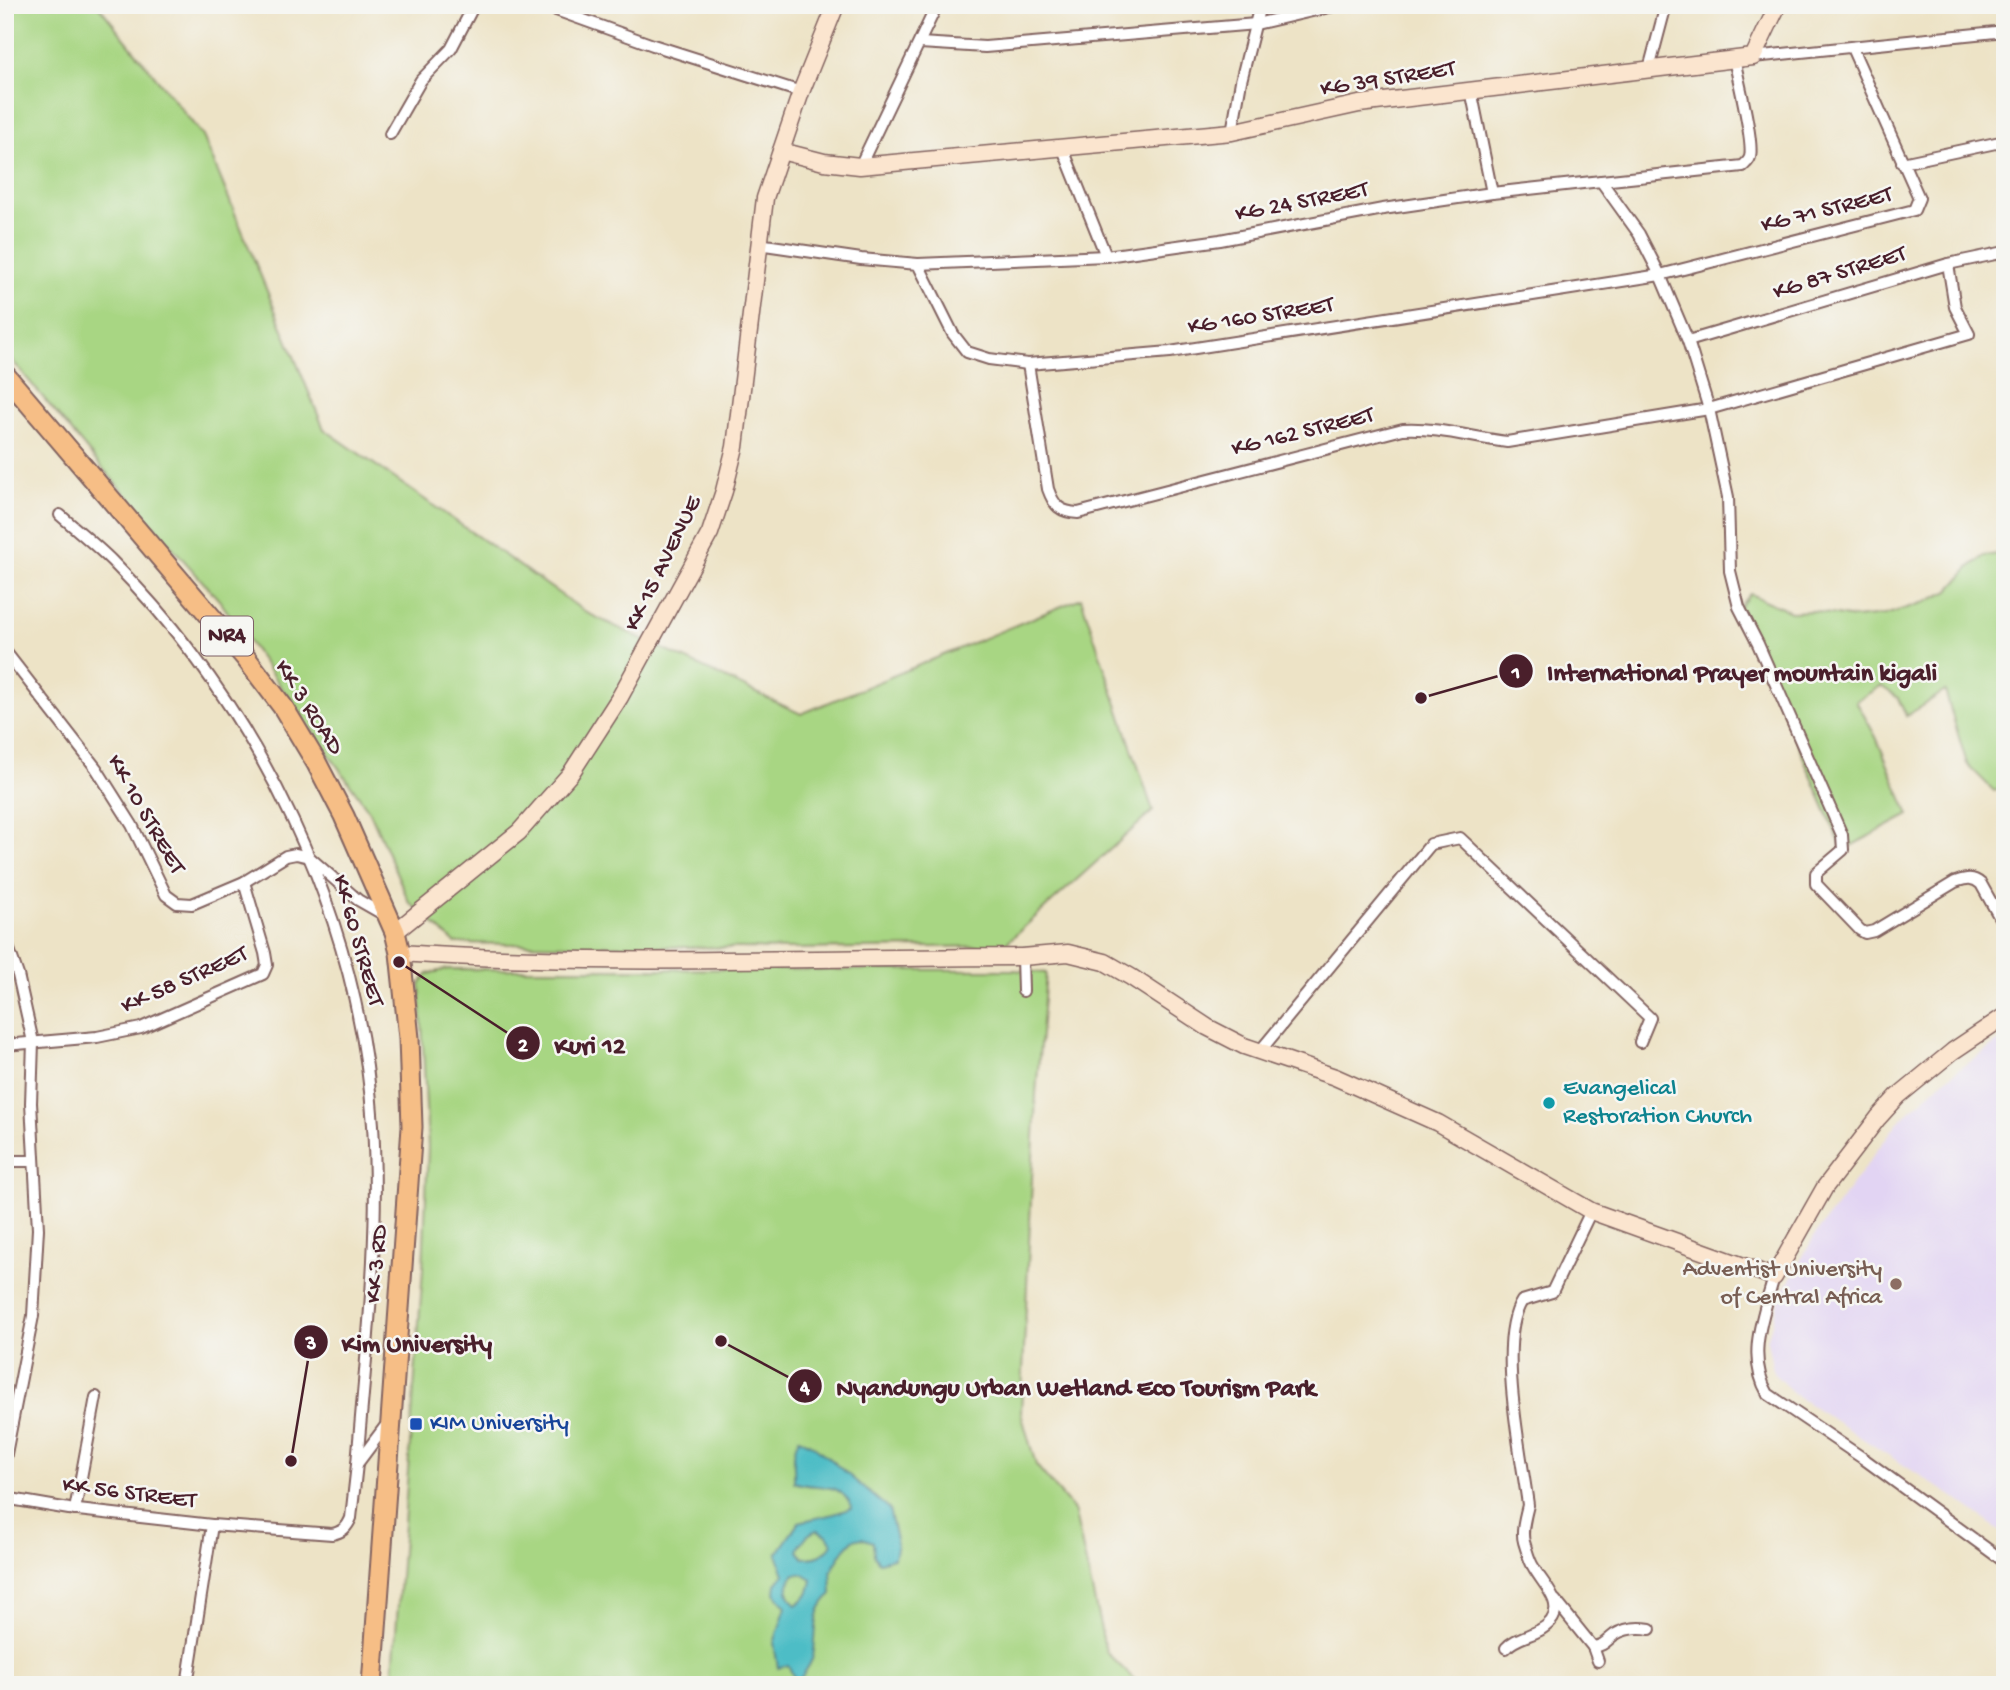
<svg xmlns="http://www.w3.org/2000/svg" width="2010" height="1690" viewBox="0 0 2010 1690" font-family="'Gochi Hand',sans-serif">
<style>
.built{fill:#e2d4f3}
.green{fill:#a8d683;stroke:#797a57;stroke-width:2}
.water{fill:#4ebdc6;stroke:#4c6e78;stroke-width:2;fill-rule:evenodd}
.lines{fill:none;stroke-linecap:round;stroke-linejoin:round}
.street-casing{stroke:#836461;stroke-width:14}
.secondary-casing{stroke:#836461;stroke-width:19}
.highway-casing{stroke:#836461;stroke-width:23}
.street{stroke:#fff;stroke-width:10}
.secondary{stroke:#fbe5cf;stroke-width:16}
.highway{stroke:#f6be86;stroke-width:19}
.culture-dot{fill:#0f9aa8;stroke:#f6f6f2;stroke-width:2.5}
.education-dot{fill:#8d6e63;stroke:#f6f6f2;stroke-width:2.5}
.transit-dot{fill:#1a4fb4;stroke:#f6f6f2;stroke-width:2.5}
.labels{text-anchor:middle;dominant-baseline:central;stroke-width:5;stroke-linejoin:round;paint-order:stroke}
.shield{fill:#f6f6f2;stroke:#7e6067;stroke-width:2}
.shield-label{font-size:23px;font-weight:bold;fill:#4a1f2b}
.street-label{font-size:24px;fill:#4a1f2b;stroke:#f6f6f2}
.culture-label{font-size:24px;fill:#0d838f;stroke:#f6f6f2;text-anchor:start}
.education-label{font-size:24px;fill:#785e54;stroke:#f6f6f2;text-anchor:end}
.transit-label{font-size:24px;fill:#164399;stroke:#f6f6f2;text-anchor:start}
.leader{fill:none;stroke:#4a1f2b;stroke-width:2.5}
.callout-dot{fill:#4a1f2b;stroke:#f6f6f2;stroke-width:2.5}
.mark-label{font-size:21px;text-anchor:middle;font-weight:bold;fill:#fff}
.callout-label{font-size:26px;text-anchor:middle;font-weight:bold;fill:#4a1f2b;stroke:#f6f6f2;stroke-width:5;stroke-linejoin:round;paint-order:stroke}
</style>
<rect width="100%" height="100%" fill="#f6f6f2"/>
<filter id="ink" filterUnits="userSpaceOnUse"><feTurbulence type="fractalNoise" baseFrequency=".0143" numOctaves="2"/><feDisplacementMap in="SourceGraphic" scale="14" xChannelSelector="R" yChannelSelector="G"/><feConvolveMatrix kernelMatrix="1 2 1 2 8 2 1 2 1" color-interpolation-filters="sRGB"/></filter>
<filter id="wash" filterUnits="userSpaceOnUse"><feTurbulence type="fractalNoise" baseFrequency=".00686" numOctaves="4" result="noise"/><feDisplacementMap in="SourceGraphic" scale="28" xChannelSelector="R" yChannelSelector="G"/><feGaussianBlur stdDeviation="1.57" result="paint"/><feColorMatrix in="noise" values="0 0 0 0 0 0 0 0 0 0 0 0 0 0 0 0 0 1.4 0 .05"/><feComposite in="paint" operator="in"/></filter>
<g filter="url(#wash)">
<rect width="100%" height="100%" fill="#ede3c6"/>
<path class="built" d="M 2005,1037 L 2005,1534 L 1955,1498 L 1798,1397 L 1774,1374 L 1767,1341 L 1780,1297 L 1815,1235 L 1898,1122 L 1943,1081 Z"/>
<g class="green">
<path d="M 5,5 L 98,5 L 203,136 L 324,429 L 587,613 L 801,714 L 1081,598 L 1153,811 L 1003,946 L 790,949 L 455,943 L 409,902 L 370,812 L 219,600 L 97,462 L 5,352 Z"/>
<path d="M 2005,553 L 2005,788 L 1994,791 L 1967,764 L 1945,691 L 1906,716 L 1898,698 L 1881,686 L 1856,701 L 1876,737 L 1909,815 L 1843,850 L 1739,607 L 1750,594 L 1791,612 L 1812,611 L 1854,618 L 1885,615 L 1928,601 L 1949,591 L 1970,567 L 1984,556 Z"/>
<path d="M 448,969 L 1013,970 L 1046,973 L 1036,1094 L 1021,1413 L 1036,1465 L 1074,1510 L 1106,1652 L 1140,1685 L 392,1685 L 423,1269 L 428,1147 L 420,984 L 428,974 Z"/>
</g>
<path class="water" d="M 799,1438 L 813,1445 L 889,1509 L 897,1544 L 894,1558 L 879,1562 L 874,1555 L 873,1542 L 862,1538 L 853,1540 L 844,1550 L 831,1571 L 832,1594 C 811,1611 818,1632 813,1656 C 811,1666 801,1676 796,1685 L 783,1685 L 794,1677 L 788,1665 L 778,1668 L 774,1643 L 786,1607 L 775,1593 L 776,1584 L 784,1575 L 777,1554 L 799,1522 L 834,1514 L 852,1508 C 839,1478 817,1491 794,1482 C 795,1464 791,1454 799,1438 ZM 817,1530 L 827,1535 L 832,1544 C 824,1556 817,1558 803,1558 L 798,1551 C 802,1540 807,1534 817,1530 ZM 794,1574 L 802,1574 L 812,1580 C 810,1592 807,1598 796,1605 C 786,1594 785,1587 794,1574 Z"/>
</g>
<g filter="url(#ink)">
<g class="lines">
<g class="street-casing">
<g id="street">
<path d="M 542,5 L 653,45 L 801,92"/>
<path d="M 920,43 L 985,47 L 1256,24 L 1338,5"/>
<path d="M 1753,57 L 2005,31"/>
<path d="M 1649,69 L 1666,5"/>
<path d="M 1471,90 L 1492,193"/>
<path d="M 1232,132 L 1241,81 L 1260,5"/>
<path d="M 390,134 L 421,80 L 451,49 L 474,5"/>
<path d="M 1063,149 L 1106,256"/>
<path d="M 1902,163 L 2005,141"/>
<path d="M 860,166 L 937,5"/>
<path d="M 1601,181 L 1743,166 C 1746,163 1749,161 1750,157 C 1754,142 1738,78 1734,59"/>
<path d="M 758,244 L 861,259 L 918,264 L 1106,256 L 1220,240 L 1383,209 L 1492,193 L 1601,181 L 1639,234 L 1660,275 L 1688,341 L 1709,409 L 1728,497 L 1730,571 L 1739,607 L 1758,644 L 1842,835 L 1843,850 L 1816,873 L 1816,884 L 1860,930 L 1865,933 L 1874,931 L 1955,882 C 1965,879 1972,876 1981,884 L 2005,927"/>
<path d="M 918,264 L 953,334 L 967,352 L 989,359 L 1028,364 L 1170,352 L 1660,275 L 1914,210 L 1919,198 L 1852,48"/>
<path d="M 1688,341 L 1948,264 L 2005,252"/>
<path d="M 1028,364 L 1048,489 C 1054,506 1060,512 1078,513 L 1403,429 C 1438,427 1473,438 1507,442 L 1709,409 L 1969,334 L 1955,307 L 1948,264"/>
<path d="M 60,515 C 77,530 96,545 112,561 C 260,710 359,915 373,1125 C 380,1238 366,1352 357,1464"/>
<path d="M 5,651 L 96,768 L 132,825 L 166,895 L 177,903 L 192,904 L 244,882 L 286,856 L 296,854 L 309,857 L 358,900 L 386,916"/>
<path d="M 5,938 L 18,975 L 33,1042 L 31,1103 L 38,1229 L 33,1316 L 5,1459"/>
<path d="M 1022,957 L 1023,991"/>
<path d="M 5,1045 L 97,1037 L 141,1028 L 263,974 L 267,965 L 265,953 L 244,882"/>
<path d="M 1260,1051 L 1431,844 L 1460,838 L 1650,1018 L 1640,1042"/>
<path d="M 5,1161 L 33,1161"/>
<path d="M 1774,1277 C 1763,1316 1746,1357 1768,1394 L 1864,1459 L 2005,1562"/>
<path d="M 5,1498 L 69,1509 L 212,1525 L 187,1685"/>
<path d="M 75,1510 L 96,1397"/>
<path d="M 212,1525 L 332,1534 C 342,1532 347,1528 351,1518 L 357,1464 L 387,1424"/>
<path d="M 1555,1600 L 1593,1647 C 1604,1646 1606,1641 1614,1635 C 1625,1628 1638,1627 1650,1629"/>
<path d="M 1593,1647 L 1598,1661"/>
<path d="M 1506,1648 C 1517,1635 1539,1636 1551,1621 C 1565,1603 1542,1583 1534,1568 C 1529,1561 1527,1551 1524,1542 C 1521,1531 1525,1517 1528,1505 C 1522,1457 1496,1341 1522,1301 L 1552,1292 L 1591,1211"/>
</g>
</g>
<g class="secondary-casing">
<g id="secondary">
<path d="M 781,151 L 824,162 L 860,166 L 1232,132 L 1359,104 L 1753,57 L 1778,5"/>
<path d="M 395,932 L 519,832 L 571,773 L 620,697 L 710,533 L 724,491 L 735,447 L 765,198 L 801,92 L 836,5"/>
<path d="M 400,953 C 606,967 815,957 1022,957 L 1068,953 L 1105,962 L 1131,977 L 1207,1027 L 1244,1046 L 1335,1077 L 1438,1123 L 1591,1211 L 1774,1277 L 1825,1187 L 1878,1118 L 1898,1096 L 1953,1051 L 2005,1016"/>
</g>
</g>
<g class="highway-casing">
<path id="highway" d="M 5,375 L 245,657 L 283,707 L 316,762 L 344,816 L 395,932 L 400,953 L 409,1038 L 412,1127 L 372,1685"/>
</g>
<use href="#street" class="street"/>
<use href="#secondary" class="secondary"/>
<use href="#highway" class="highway"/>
</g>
</g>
<circle class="culture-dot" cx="1549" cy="1103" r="7"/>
<circle class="education-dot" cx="1896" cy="1284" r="7"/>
<rect class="transit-dot" x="409" y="1417" width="14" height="14" rx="3.5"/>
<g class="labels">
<rect class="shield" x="201" y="616.5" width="52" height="39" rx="5"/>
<g class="shield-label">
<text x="227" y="636">NR4</text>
</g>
<g class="street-label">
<text transform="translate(1388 80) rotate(-9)">KG 39 STREET</text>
<text transform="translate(1302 203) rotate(-11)">KG 24 STREET</text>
<text transform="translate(1827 211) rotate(-14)">KG 71 STREET</text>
<text transform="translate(1840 274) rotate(-17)">KG 87 STREET</text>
<text transform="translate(1261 317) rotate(-9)">KG 160 STREET</text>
<text transform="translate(1303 433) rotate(-14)">KG 162 STREET</text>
<text transform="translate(664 564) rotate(-64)">KK 15 AVENUE</text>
<text transform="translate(308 708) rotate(57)">KK 3 ROAD</text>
<text transform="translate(145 815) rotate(60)">KK 10 STREET</text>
<text transform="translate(357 941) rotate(74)">KK 60 STREET</text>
<text transform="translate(185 981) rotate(-24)">KK 58 STREET</text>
<text transform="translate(378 1264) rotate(-85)">KK 3 RD</text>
<text transform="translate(129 1494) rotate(7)">KK 56 STREET</text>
</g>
<g class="culture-label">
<text x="1563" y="1089">Evangelical<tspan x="1563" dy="28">Restoration Church</tspan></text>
</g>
<g class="education-label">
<text x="1882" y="1270">Adventist University<tspan x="1882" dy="28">of Central Africa</tspan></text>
</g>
<g class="transit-label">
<text x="430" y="1424">KIM University</text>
</g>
</g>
<path class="leader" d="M1421 698L1516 671M399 962L523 1043M291 1461L311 1342M721 1341L805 1386"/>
<g class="callout-dot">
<circle cx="1421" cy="698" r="7"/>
<circle cx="399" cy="962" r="7"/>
<circle cx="291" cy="1461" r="7"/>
<circle cx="721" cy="1341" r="7"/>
<circle cx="1516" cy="671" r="18"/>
<circle cx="523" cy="1043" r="18"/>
<circle cx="311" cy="1342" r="18"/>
<circle cx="805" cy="1386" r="18"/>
</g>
<g class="mark-label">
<text x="1516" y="678">1</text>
<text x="523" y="1051">2</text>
<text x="311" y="1349">3</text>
<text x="805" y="1393">4</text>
</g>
<g class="callout-label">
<text x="1742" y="680">International Prayer mountain kigali</text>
<text x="590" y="1053">Kuri 12</text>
<text x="417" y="1351">Kim University</text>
<text x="1076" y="1395">Nyandungu Urban Wetland Eco Tourism Park</text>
</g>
<rect width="2010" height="1690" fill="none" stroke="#f6f6f2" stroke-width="28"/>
</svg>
